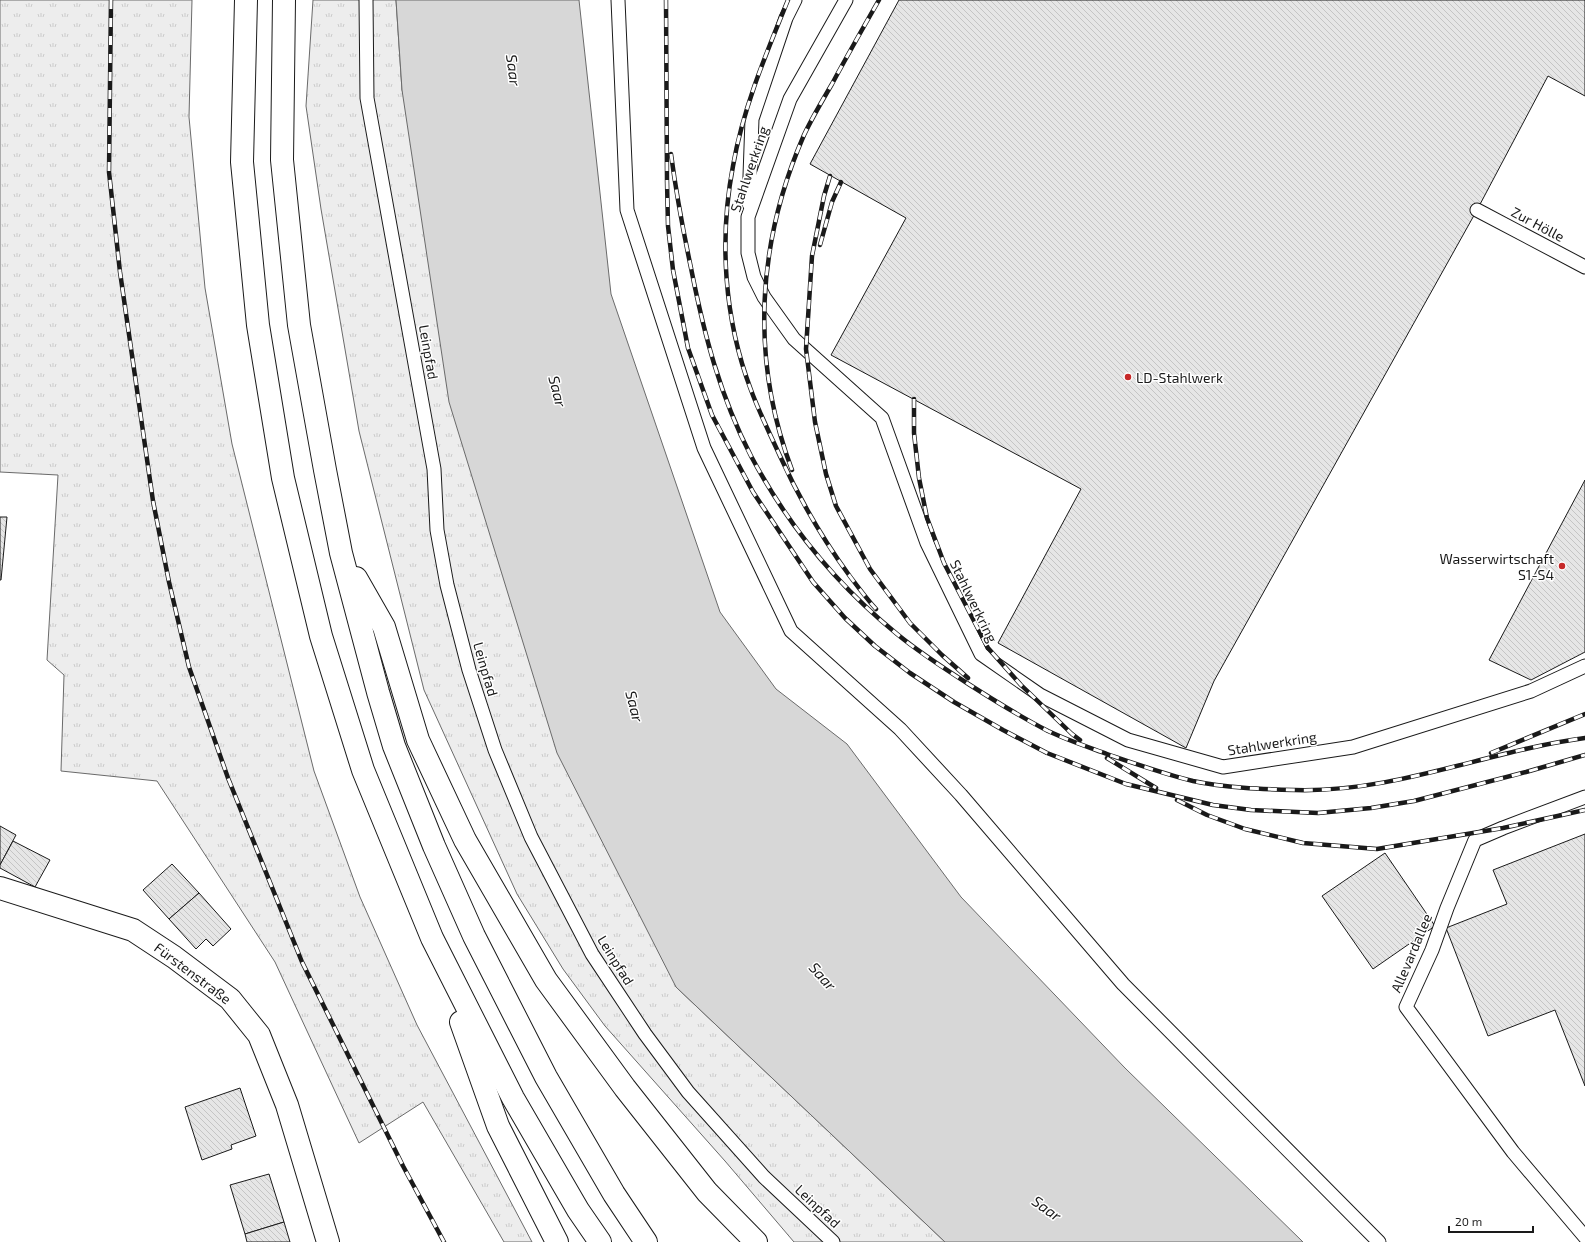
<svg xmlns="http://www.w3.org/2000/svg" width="1585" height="1242" viewBox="0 0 1585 1242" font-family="'Exo 2',sans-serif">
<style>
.grass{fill:url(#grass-tufts);stroke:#6a6a6a}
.water{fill:#d7d7d7;stroke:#6a6a6a}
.building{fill:url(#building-back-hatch);stroke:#1a1a1a}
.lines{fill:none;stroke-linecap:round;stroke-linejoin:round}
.service-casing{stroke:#1a1a1a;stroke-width:15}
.minor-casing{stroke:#1a1a1a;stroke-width:24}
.motorway-casing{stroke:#1a1a1a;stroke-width:24}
.service{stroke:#fff;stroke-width:13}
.minor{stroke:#fff;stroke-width:22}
.motorway{stroke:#fff;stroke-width:22}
.rail-casing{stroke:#1a1a1a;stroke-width:4.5}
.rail{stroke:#fff;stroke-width:3;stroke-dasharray:9;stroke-linecap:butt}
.poi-dot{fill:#c62828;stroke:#fff;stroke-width:1.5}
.labels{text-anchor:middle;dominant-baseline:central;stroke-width:3;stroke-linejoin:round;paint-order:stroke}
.street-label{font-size:14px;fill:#1a1a1a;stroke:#fff}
.poi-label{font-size:14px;fill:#1a1a1a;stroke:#fff;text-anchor:start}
.water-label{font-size:15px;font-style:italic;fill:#1a1a1a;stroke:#fff}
</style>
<defs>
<pattern id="grass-tufts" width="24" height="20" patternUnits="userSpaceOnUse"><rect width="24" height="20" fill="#ededed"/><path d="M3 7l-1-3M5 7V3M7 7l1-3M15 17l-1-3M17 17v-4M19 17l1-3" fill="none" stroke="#cbcbcb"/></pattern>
<pattern id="building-back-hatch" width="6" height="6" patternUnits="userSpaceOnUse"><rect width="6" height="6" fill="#e6e6e6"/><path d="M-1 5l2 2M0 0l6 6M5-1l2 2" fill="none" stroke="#c5c5c5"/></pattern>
</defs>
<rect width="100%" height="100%" fill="#fff"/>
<g class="grass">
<path d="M 0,0 L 192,0 L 189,117 L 205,288 L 232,444 L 314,771 L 360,897 L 417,1025 L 532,1242 L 504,1242 L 423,1102 L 359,1143 L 275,962 L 157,781 L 61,771 L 64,675 L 47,660 L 58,475 L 0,472 Z"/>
<path d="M 313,0 L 396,0 L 402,90 L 676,987 L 945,1242 L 794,1242 L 725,1161 L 605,1026 L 563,969 L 517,894 L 424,690 L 359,431 L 321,209 L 306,106 Z"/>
</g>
<path class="water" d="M 396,0 L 579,0 L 611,294 L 720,612 L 776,689 L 847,744 L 961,897 L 1125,1068 L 1303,1242 L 945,1242 L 676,987 L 557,753 L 449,402 L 402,90 Z"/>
<g class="building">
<path d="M 899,0 L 1585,0 L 1585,96 L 1548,76 L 1477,210 L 1214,681 L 1186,748 L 998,643 L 1081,489 L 831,355 L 906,218 L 810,164 Z"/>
<path d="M 1585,480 L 1585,652 L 1531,680 L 1489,660 Z"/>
<path d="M 0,517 L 7,517 L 1,580 L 0,580 Z"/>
<path d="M 0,826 L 16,835 L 0,865 Z"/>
<path d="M 1585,834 L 1585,1086 L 1555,1010 L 1488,1036 L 1446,928 L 1507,904 L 1493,870 Z"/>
<path d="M 13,841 L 50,860 L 35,887 L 0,868 L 0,865 Z"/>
<path d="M 1385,853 L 1435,926 L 1373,969 L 1322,896 Z"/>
<path d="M 172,864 L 199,893 L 169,919 L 143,890 Z"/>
<path d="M 199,893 L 231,929 L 213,946 L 206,939 L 196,949 L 169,919 Z"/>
<path d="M 240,1088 L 256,1136 L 231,1145 L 232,1149 L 202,1160 L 185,1107 Z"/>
<path d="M 269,1174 L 284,1222 L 245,1234 L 230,1185 Z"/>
<path d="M 284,1222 L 290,1242 L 247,1242 L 245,1234 Z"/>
</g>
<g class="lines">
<g class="service-casing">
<g id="service">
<path d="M 366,0 L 367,98 L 434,469 L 437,530 L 447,585 L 469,670 L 495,750 L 531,837 L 592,954 L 645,1034 L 688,1092 L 764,1177 L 833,1242"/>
<path d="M 618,0 L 627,210 L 704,448 L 791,631 L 900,729 L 961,795 L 1123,984 L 1379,1242"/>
<path d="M 846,0 L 790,99 L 748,217 L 748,253 L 754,277 L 764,297 L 794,339 L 882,418 L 927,543 L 981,654 L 1040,695 L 1128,740 L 1223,767 L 1353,747 L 1531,691 L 1585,666"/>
<path d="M 749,204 L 752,119 L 786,18 L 795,0"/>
<path d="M 1477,210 L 1585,267"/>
<path d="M 1585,797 L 1503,828 L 1475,840 L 1447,908 L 1432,950 L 1406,1007 L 1513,1152 L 1585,1237"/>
</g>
</g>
<g class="minor-casing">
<path id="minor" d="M 0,888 L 133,930 L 174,957 L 230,999 L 259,1035 L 287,1105 L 328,1242"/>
</g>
<g class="motorway-casing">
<g id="motorway">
<path d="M 246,0 L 242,162 L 258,325 L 283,478 L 321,636 L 363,770 L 432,938 L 513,1098 L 578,1210 L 600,1242"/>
<path d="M 284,0 L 282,160 L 299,325 L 325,470 L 341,553 L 378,692 L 394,746 L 434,846 L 474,936 L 546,1077 L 614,1194 L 646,1242"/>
<path d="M 356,578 L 384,627 L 418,740 L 465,840 L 546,980 L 625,1088 L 707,1192 L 756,1242"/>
<path d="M 461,1022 L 498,1126 L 557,1242"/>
</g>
</g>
<use href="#service" class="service"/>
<use href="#minor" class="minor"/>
<use href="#motorway" class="motorway"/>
<g class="rail-casing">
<g id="rail">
<path d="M 111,0 L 109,172 L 120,272 L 153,501 L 169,582 L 189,667 L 228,778 L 302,962 L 403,1166 L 444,1242"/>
<path d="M 666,0 L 667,181 L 668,226 L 673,270 L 688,348 L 712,415 L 753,492 L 813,582 L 845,618 L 875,646 L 910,673 L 954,702 L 1003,730 L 1047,753 L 1126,784 L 1213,805 L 1251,810 L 1318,813 L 1371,808 L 1414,801 L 1526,772 L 1585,755"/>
<path d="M 788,0 C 766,54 743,108 733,166 C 719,239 724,319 751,390 C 759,412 770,434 780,456 C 799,498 822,538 849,575 C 858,587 866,598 876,609"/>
<path d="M 671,154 C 676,192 683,230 691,268 C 704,334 720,396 751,456 C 787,524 837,585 897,634 C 920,653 945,669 970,685 C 995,701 1021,717 1048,731 C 1067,740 1088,747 1107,754 C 1136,764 1164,774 1193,781 C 1226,788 1261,789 1295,790 C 1395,793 1487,751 1585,738"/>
<path d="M 830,176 L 824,196 L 812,256 L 806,349 L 815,422 L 826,474 L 836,506 L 870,569 L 910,623 L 942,655 L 968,678"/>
<path d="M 820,245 L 832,202 L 841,182"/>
<path d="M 914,399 L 914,433 L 919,478 L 927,518 L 944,563 L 988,648 L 1021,685 L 1072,734 L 1080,740"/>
<path d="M 792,470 C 750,359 757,243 804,135 C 812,118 822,101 832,84 C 847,56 863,28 879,0"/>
<path d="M 1491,753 L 1585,714"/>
<path d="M 1107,758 L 1156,788"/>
<path d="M 1177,800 L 1207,815 L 1245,829 L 1303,843 L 1377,849 L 1503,828 L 1585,810"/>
</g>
</g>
<use href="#rail" class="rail"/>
</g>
<g class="poi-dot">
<circle cx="1128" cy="377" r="4"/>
<circle cx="1562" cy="566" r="4"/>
</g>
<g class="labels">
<g class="street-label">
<text transform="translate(749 169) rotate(-71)">Stahlwerkring</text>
<text transform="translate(1538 224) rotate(28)">Zur Hölle</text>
<text transform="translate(429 352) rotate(80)">Leinpfad</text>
<text transform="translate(974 601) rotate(64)">Stahlwerkring</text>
<text transform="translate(486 669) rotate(74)">Leinpfad</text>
<text transform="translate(1272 743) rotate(-9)">Stahlwerkring</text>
<text transform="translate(1411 953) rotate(-67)">Allevardallee</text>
<text transform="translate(616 960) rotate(58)">Leinpfad</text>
<text transform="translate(193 973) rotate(37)">Fürstenstraße</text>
<text transform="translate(818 1206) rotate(43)">Leinpfad</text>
</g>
<g class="poi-label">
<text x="1136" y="377">LD-Stahlwerk</text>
<text x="1554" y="558" text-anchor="end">Wasserwirtschaft<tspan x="1554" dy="16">S1-S4</tspan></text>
</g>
<g class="water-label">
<text transform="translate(514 70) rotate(83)">Saar</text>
<text transform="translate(558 391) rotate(76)">Saar</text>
<text transform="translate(635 706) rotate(76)">Saar</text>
<text transform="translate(823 976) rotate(48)">Saar</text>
<text transform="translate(1047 1208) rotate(36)">Saar</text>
</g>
</g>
<path d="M1449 1226v6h84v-6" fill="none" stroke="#1a1a1a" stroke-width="2"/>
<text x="1455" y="1226" font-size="12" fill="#1a1a1a" stroke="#ffffff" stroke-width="3" paint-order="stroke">20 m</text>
</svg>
